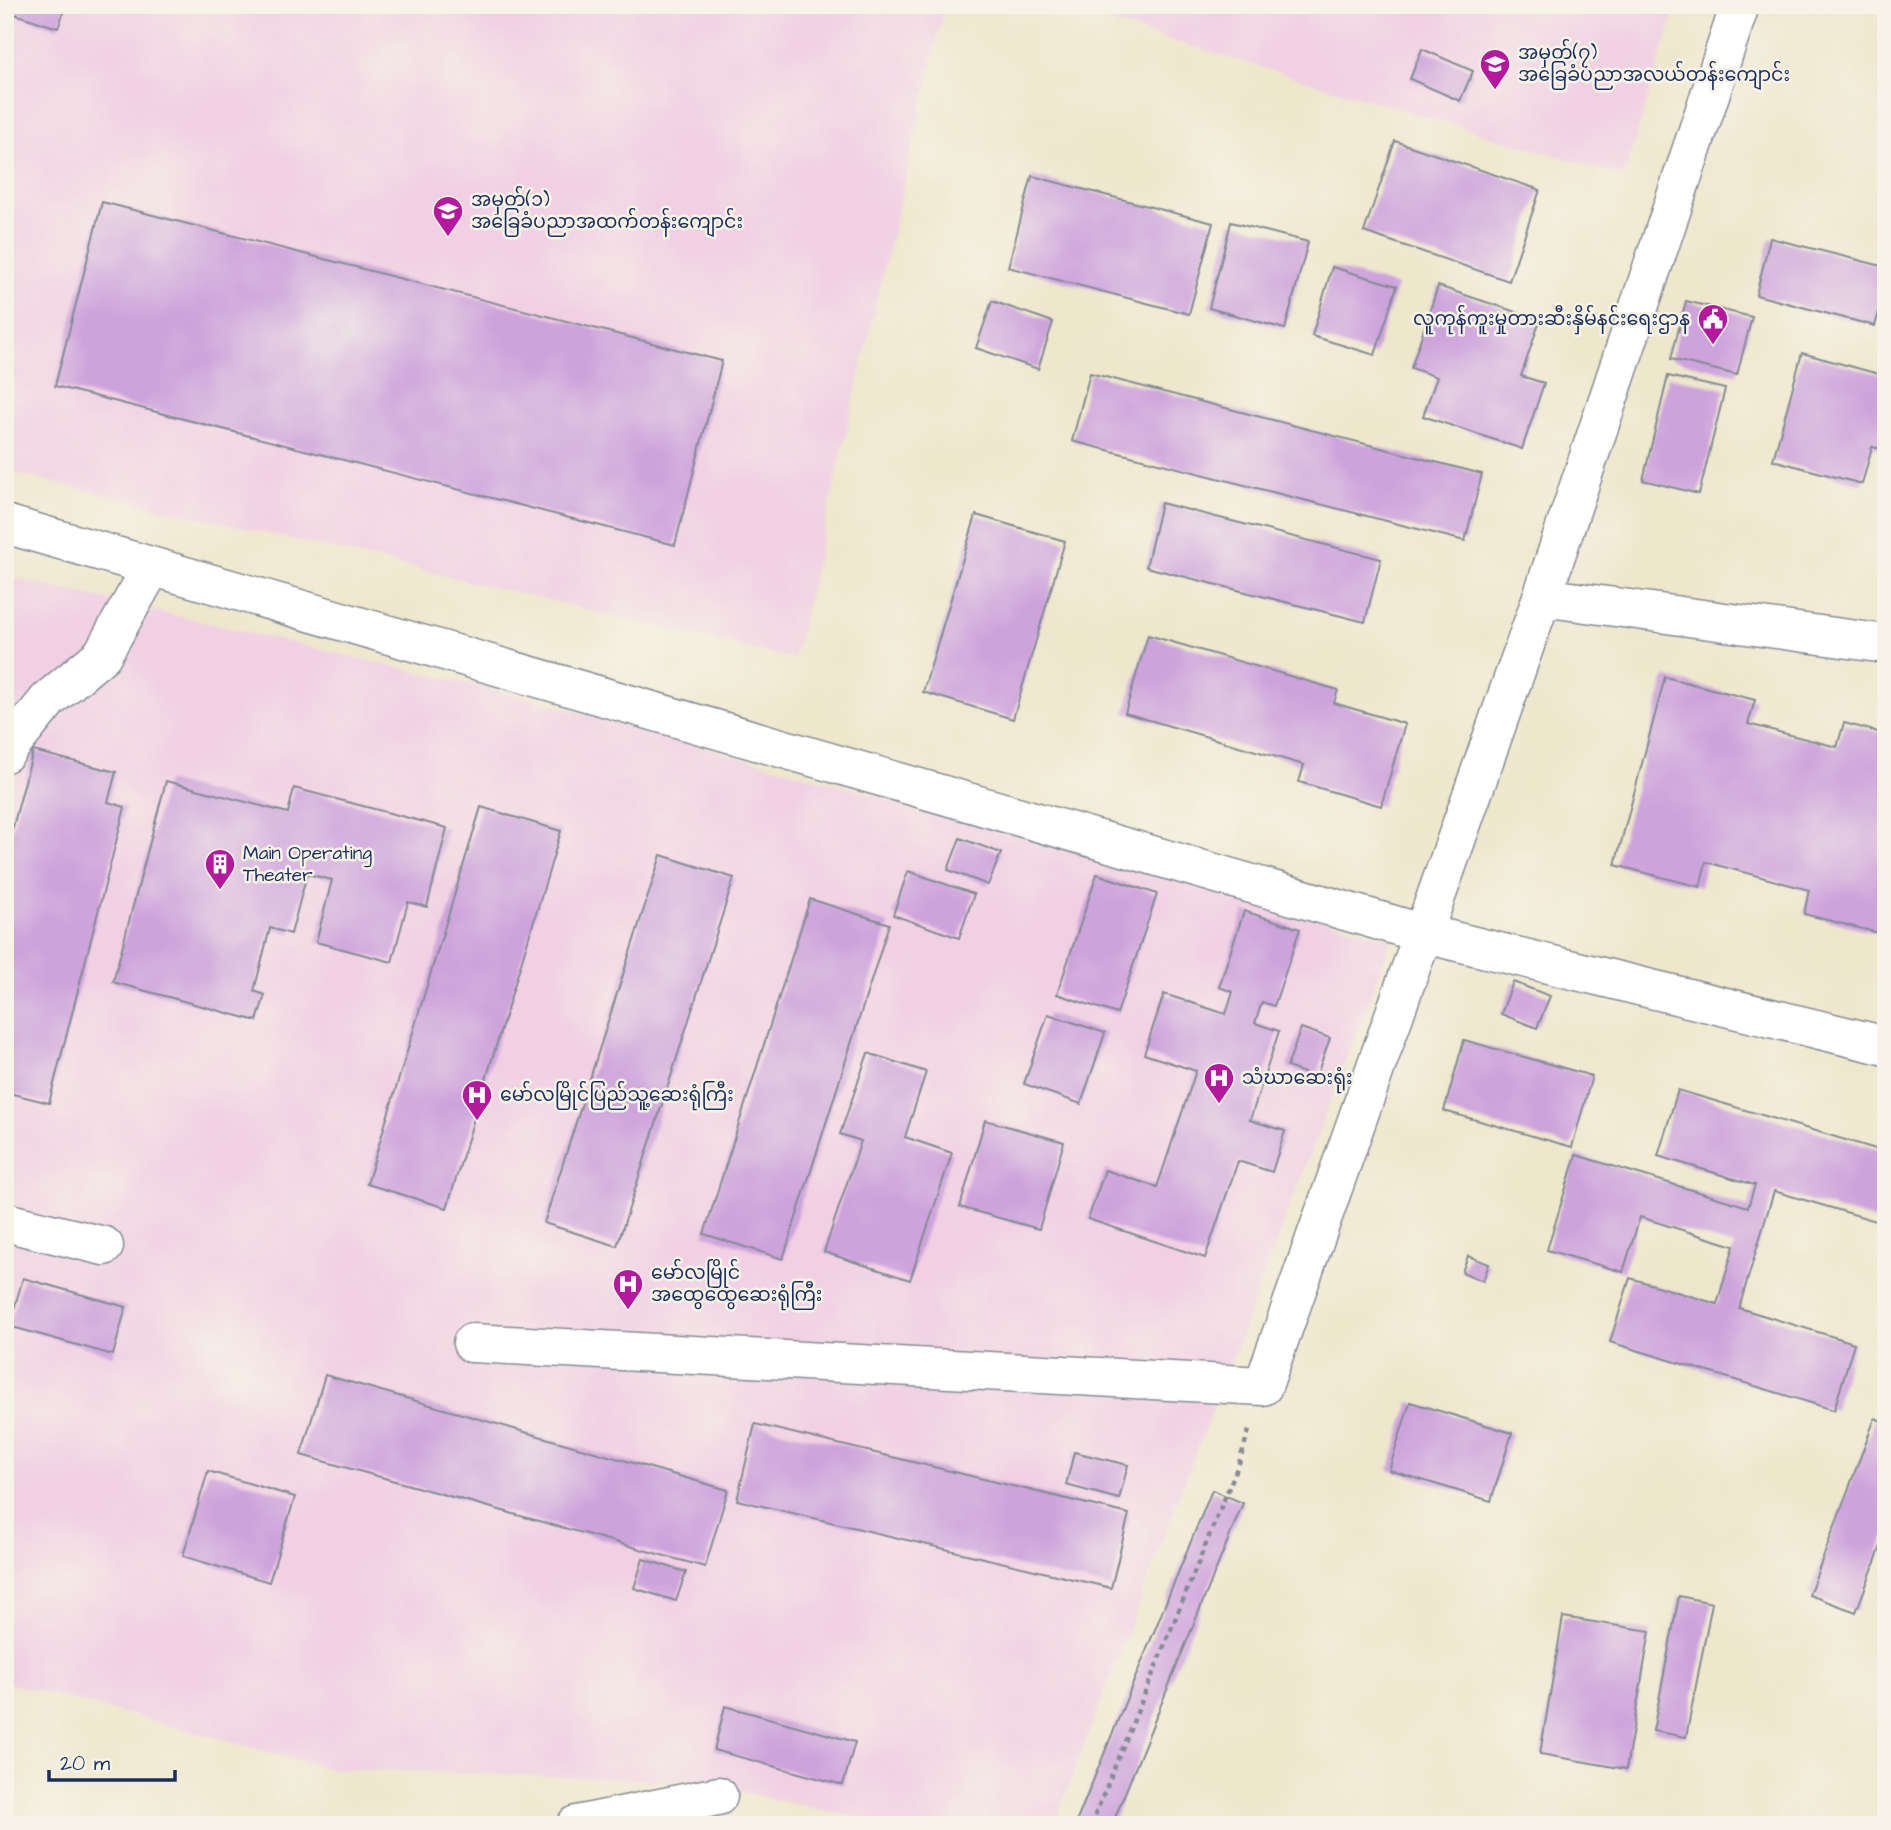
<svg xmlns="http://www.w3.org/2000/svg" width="1891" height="1830" viewBox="0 0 1891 1830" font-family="'Architects Daughter','Noto Sans Myanmar',sans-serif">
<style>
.built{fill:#f1d0e3}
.building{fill:#cda3dc}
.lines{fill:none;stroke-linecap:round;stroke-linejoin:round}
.minor-casing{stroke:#848b95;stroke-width:41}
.path{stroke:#848b95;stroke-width:4.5;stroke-dasharray:5 5;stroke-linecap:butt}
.minor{stroke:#fff;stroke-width:38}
.labels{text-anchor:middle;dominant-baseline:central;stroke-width:5;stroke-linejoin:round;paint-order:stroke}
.poi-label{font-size:19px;fill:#1b2f5e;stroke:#f7f3e8;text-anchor:start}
</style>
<rect width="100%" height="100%" fill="#f7f3e8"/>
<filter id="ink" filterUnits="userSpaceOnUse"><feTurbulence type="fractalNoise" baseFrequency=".0143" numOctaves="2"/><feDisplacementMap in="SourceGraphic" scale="14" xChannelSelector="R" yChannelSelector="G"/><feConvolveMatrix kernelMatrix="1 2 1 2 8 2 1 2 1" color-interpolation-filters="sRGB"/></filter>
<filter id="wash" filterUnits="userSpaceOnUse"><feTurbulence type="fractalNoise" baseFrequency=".00686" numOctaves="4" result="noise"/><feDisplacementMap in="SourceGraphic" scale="28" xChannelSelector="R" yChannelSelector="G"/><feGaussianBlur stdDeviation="1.57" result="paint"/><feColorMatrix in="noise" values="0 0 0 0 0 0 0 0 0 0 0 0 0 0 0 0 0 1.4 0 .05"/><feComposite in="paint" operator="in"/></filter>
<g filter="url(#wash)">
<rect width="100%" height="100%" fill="#eee7cc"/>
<g class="built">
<path d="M 5,5 L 945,5 L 794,659 L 5,471 Z"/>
<path d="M 1053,5 L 1677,5 L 1624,176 Z"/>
<path d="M 5,576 L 529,698 L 1392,939 L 1054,1825 L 893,1825 L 689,1781 L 332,1769 L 5,1682 Z"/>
</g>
<g id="blocks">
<g class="building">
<path d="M 5,5 L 66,5 L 58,28 L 5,11 Z"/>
<path d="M 1422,49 L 1473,71 L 1460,101 L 1410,79 Z"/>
<path d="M 1395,141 L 1540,190 L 1509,281 L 1364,232 Z"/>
<path d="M 1032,176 L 1213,223 L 1189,314 L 1008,267 Z"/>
<path d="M 102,202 L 722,361 L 675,545 L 55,386 Z"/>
<path d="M 1231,222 L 1308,242 L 1285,329 L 1209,308 Z"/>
<path d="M 1770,238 L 1886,267 L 1886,287 L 1875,326 L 1756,295 Z"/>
<path d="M 1332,267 L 1397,286 L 1375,355 L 1312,336 Z"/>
<path d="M 1438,286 L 1540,320 L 1521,376 L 1544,383 L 1522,449 L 1423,416 L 1437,377 L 1411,368 Z"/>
<path d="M 992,301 L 1053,322 L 1038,369 L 976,348 Z"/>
<path d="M 1686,301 L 1752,317 L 1737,375 L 1671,359 Z"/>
<path d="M 1802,353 L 1886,376 L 1886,450 L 1872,447 L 1862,484 L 1773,460 Z"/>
<path d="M 1090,373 L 1482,474 L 1465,541 L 1072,441 Z"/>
<path d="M 1668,376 L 1725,389 L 1699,494 L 1643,480 Z"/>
<path d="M 1161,503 L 1381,559 L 1365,622 L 1146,567 Z"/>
<path d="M 976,515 L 1065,541 L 1013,719 L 923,692 Z"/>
<path d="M 1148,635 L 1338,690 L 1334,703 L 1405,724 L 1381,806 L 1299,782 L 1304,765 L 1125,713 Z"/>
<path d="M 1665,677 L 1755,700 L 1748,724 L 1837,747 L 1844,723 L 1886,734 L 1886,935 L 1804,914 L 1809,890 L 1706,862 L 1700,887 L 1615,865 Z"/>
<path d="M 33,751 L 116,772 L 108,802 L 125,807 L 49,1103 L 5,1092 L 5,857 Z"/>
<path d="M 166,781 L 288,813 L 294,788 L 447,828 L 427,907 L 408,902 L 392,962 L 316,942 L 332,880 L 307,874 L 291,934 L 270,928 L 254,991 L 265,995 L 257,1021 L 113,982 Z"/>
<path d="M 481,807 L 561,831 L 447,1208 L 367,1184 Z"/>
<path d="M 960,838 L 1001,853 L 988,885 L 948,870 Z"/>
<path d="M 661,855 L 734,878 L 617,1246 L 544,1223 Z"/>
<path d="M 908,871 L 974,894 L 959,938 L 893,915 Z"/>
<path d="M 1097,874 L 1157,894 L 1117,1014 L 1057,994 Z"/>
<path d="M 810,899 L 889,924 L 783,1259 L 704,1234 Z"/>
<path d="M 1244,911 L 1300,929 L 1274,1006 L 1262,1002 L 1255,1023 L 1279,1031 L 1250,1120 L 1285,1131 L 1272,1172 L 1238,1161 L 1205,1258 L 1088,1219 L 1105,1170 L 1157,1187 L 1196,1071 L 1144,1054 L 1164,994 L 1226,1014 L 1233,992 L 1219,987 Z"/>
<path d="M 1513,982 L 1550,996 L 1537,1028 L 1501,1014 Z"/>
<path d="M 1048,1014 L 1105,1033 L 1081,1104 L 1024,1084 Z"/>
<path d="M 1301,1028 L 1330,1038 L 1316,1077 L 1287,1067 Z"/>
<path d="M 1464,1040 L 1592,1076 L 1572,1147 L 1444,1111 Z"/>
<path d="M 868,1053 L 926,1072 L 905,1137 L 952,1153 L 910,1280 L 824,1252 L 861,1141 L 840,1134 Z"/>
<path d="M 1678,1090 L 1886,1152 L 1886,1224 L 1774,1191 L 1739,1308 L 1854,1343 L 1834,1410 L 1610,1342 L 1630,1278 L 1717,1304 L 1734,1246 L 1640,1217 L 1623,1272 L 1547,1250 L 1576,1155 L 1748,1207 L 1755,1185 L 1658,1156 Z"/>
<path d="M 985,1120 L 1064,1142 L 1039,1229 L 960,1207 Z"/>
<path d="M 1468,1256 L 1489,1264 L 1483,1281 L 1462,1272 Z"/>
<path d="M 23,1278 L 126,1307 L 113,1355 L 9,1326 Z"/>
<path d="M 325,1375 L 728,1490 L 705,1567 L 301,1455 Z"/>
<path d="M 1410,1402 L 1512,1433 L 1491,1501 L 1389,1470 Z"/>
<path d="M 1875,1418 L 1886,1423 L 1886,1533 L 1856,1612 L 1809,1595 Z"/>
<path d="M 755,1424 L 1129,1514 L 1111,1588 L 737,1500 Z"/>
<path d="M 1074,1452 L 1128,1465 L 1119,1499 L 1066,1485 Z"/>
<path d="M 208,1471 L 295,1497 L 269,1582 L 183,1556 Z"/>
<path d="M 1212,1490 L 1243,1503 L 1112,1825 L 1075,1825 Z"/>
<path d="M 643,1559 L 686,1572 L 676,1601 L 634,1588 Z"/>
<path d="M 1679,1596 L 1712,1603 L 1686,1737 L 1653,1731 Z"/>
<path d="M 1563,1617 L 1650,1631 L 1626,1769 L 1540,1754 Z"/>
<path d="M 725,1706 L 855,1742 L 843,1785 L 714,1750 Z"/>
</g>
</g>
</g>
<g filter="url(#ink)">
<use href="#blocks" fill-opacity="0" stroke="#848b95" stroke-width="2"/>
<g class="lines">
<g class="minor-casing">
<g id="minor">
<path d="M 5,524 L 1425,934 L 1886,1046"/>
<path d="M 1542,597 L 1886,644"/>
<path d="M 5,753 L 49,699 L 102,655 L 152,567"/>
<path d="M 5,1222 L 104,1246"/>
<path d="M 472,1343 L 1263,1386 L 1542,597 L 1740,5"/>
<path d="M 576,1825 L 718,1796"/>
</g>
</g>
<path class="path" d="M 1091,1825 L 1239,1463 L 1250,1427"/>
<use href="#minor" class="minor"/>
</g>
</g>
<defs>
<g id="school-pin" transform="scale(1.575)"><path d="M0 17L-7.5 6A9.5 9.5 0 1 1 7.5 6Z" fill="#b5179e" stroke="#f7f3e8"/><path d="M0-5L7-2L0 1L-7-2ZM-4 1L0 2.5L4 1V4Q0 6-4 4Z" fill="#fff"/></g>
<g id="civic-pin" transform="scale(1.575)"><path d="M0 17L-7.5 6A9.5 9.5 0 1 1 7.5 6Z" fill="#b5179e" stroke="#f7f3e8"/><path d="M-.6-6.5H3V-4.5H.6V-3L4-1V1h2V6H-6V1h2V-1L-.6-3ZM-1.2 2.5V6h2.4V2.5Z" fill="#fff"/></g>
<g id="building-pin" transform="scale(1.575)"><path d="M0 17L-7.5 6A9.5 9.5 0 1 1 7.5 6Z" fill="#b5179e" stroke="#f7f3e8"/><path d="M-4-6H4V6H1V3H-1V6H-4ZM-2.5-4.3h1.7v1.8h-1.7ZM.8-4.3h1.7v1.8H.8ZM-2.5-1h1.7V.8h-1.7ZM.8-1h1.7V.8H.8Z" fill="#fff"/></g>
<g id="hospital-pin" transform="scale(1.575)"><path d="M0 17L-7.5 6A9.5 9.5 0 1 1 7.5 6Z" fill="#b5179e" stroke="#f7f3e8"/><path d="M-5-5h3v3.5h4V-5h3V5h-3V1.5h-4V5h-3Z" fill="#fff"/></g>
</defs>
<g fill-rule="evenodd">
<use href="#school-pin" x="1495" y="64"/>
<use href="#school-pin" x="448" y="211"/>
<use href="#civic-pin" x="1713" y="319"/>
<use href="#building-pin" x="220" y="864"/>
<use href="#hospital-pin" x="1219" y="1078"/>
<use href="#hospital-pin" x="477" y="1095"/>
<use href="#hospital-pin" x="628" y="1284"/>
</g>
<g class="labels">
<g class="poi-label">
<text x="1518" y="53">အမှတ်(၇)<tspan x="1518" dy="22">အခြေခံပညာအလယ်တန်းကျောင်း</tspan></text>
<text x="471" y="200">အမှတ်(၁)<tspan x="471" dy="22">အခြေခံပညာအထက်တန်းကျောင်း</tspan></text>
<text x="1690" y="319" text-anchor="end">လူကုန်ကူးမှုတားဆီးနှိမ်နင်းရေးဌာန</text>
<text x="243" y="853">Main Operating<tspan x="243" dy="22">Theater</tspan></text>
<text x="1242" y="1078">သံဃာဆေးရုံး</text>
<text x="500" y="1095">မော်လမြိုင်ပြည်သူ့ဆေးရုံကြီး</text>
<text x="651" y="1273">မော်လမြိုင်<tspan x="651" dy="22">အထွေထွေဆေးရုံကြီး</tspan></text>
</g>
</g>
<rect width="1891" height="1830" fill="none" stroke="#f7f3e8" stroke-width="28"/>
<path d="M49 1770v10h126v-10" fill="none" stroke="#1b2f5e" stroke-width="3.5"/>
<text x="60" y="1770" font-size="21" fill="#1b2f5e" stroke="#f7f3e8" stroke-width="5" paint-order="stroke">20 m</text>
</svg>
